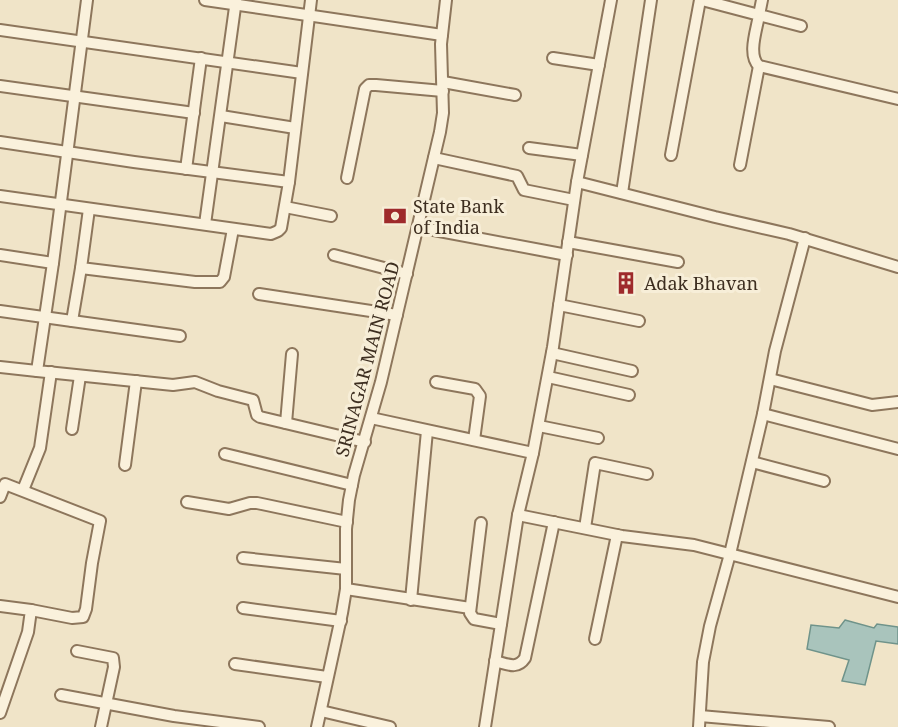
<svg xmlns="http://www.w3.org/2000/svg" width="898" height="727" viewBox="0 0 898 727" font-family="'Noto Serif',serif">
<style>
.water{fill:#a9c4bc;stroke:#6f938a;stroke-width:1.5}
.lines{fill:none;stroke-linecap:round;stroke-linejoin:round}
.street-casing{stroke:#8d765c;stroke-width:14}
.street{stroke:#faf1dc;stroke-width:10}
.labels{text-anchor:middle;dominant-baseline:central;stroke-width:6;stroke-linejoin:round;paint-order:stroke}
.poi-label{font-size:18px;fill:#3d2e20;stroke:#f7eed8;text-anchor:start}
.street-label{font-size:18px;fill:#3d2e20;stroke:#f7eed8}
</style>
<rect width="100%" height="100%" fill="#f0e4c8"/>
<path class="water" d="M 845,620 L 874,628 L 877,624 L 898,627 L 898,644 L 876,641 L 865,685 L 842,681 L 849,660 L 807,649 L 811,625 L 839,628 Z"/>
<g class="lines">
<g class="street-casing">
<g id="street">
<path d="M 87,0 L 53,263 L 37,371 L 173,385 L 195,382 L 218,391 L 253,400 L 257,415 L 260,417 L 365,442"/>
<path d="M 205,0 L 442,35"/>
<path d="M 702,0 L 759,15 C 757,29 747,55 759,66 L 898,99"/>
<path d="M 762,0 L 759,15 L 801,26"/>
<path d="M 0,30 L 302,73"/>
<path d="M 553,58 L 599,65"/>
<path d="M 443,82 L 515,95"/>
<path d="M 0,86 L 194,113"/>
<path d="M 221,116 L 295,128"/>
<path d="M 0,142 L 134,162 L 289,182"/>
<path d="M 529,148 L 582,155"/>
<path d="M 671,155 L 700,0"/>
<path d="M 434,158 L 517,176 L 524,190 L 574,200"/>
<path d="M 740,165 L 759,66"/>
<path d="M 186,169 L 201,58"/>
<path d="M 347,178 L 365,89 L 369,85 L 376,85 L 443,91"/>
<path d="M 577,182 L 715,217 L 789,234 L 898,267"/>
<path d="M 622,193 L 651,0"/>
<path d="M 0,196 L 271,234 L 278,231 L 281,228 L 289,182 L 311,0"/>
<path d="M 285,207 L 331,216"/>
<path d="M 89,209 L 81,268 L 195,282 L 220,282 L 224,277 L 233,229"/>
<path d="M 205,224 L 236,0"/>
<path d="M 418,227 L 567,255"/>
<path d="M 568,242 L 678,262"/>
<path d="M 0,255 L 53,263"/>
<path d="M 334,255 L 407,274"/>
<path d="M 259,294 L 397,315"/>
<path d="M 559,305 L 639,321"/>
<path d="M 0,311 L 72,321 L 81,268"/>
<path d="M 72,321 L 180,336"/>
<path d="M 552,353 L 632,371"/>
<path d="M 0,367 L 37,371"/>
<path d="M 548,377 L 629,395"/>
<path d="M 770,379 L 872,405 L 898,402"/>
<path d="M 436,382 L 475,389 L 480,396 L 474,440"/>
<path d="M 763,414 L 898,449"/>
<path d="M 371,418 L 533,453 L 518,515 L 485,727"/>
<path d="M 286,423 L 292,354"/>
<path d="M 539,426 L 598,438"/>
<path d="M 72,429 L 80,376"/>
<path d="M 533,453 L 553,347 L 577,182 L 611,0"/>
<path d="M 225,454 L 352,485"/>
<path d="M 752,462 L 824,481"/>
<path d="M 125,465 L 136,381"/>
<path d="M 23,490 L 40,448 L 51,372"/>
<path d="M 0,497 L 5,484 L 100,521 L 92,563 L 86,609 L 83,617 L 72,618 L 31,610"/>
<path d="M 187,502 L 229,509 L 250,503 L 257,503 L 347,522"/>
<path d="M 518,515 L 622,536 L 694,545 L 898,597"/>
<path d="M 481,523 L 470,613 L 474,619 L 501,624"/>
<path d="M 585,528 L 595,463 L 647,474"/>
<path d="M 243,558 L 346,569"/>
<path d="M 346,589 L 470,608"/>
<path d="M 411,600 L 427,431"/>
<path d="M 0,606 L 31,610 L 28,632 L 0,713"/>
<path d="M 243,608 L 341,621"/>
<path d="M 595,639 L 617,535"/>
<path d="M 77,651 L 113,658 L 114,667 L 101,727"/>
<path d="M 495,661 C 507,664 517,670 525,658 L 554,522"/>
<path d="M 235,664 L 327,677"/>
<path d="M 61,695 L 174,716 L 259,727"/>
<path d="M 321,711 L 390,727"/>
<path d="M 700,716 L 829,727"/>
<path d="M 317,727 L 342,613 L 346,589 L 346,529 L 349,500 L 354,475 L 381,382 L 440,132 L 443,113 L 441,44 L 446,0"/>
<path d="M 699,727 L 703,662 L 710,626 L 730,554 L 763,414 L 775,351 L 805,238"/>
</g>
</g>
<use href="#street" class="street"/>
</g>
<defs>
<g id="bank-bare" transform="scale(1.8)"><path d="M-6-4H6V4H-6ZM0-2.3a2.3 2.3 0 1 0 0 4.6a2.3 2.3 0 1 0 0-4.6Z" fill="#9e2a2b" stroke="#f7eed8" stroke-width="2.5" paint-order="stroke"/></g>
<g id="building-bare" transform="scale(1.8)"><path d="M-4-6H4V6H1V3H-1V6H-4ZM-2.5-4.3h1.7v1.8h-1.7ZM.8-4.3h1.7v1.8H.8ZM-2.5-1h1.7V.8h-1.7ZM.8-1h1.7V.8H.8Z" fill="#9e2a2b" stroke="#f7eed8" stroke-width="2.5" paint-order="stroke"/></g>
</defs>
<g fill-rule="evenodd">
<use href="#bank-bare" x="395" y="216"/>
<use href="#building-bare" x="626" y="283"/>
</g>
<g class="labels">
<g class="poi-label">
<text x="413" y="206">State Bank<tspan x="413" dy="21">of India</tspan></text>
<text x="644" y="283">Adak Bhavan</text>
</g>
<g class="street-label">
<text transform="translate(367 359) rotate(-75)">SRINAGAR MAIN ROAD</text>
</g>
</g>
</svg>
